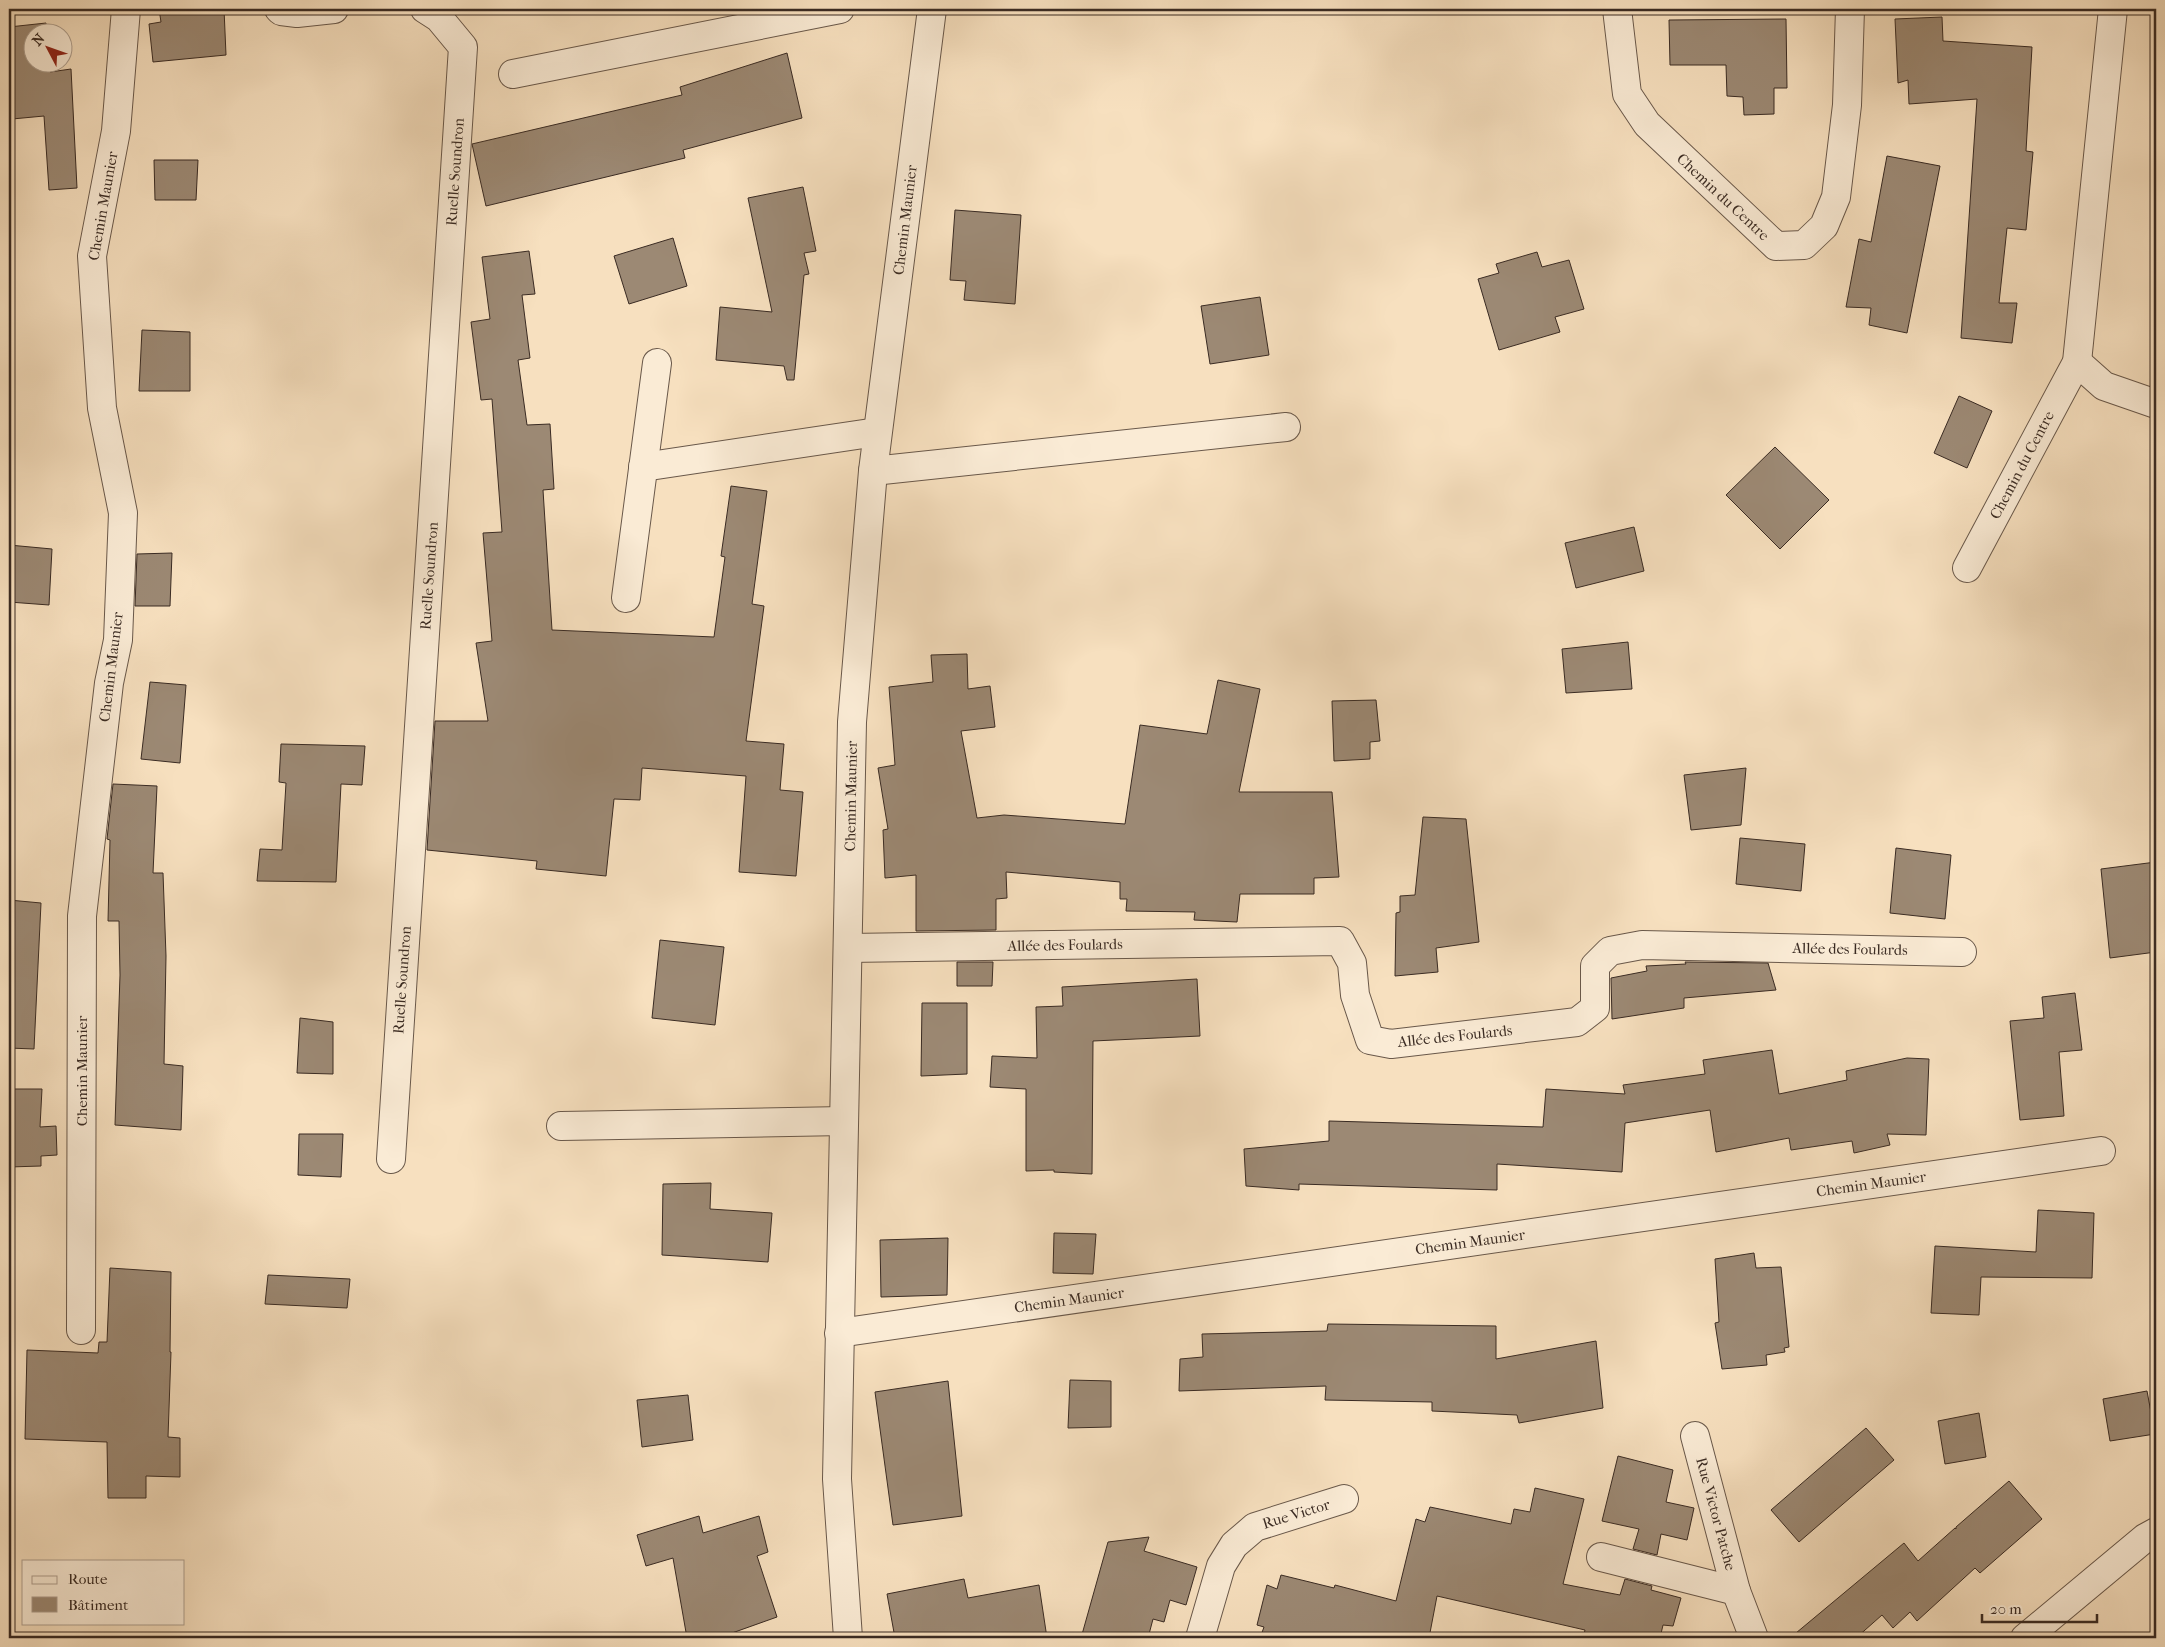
<svg xmlns="http://www.w3.org/2000/svg" width="2165" height="1647" viewBox="0 0 2165 1647" font-family="'IM FELL French Canon',serif">
<style>
.building{fill:#9c8974;stroke:#3a2b23}
.lines{fill:none;stroke-linecap:round;stroke-linejoin:round}
.minor-casing{stroke:#69584a;stroke-width:30}
.minor{stroke:#faebd5;stroke-width:28}
.labels{text-anchor:middle;dominant-baseline:central;stroke-width:4;stroke-linejoin:round;paint-order:stroke}
.street-label{font-size:15px;fill:#3a2b23;stroke:#faebd5}
</style>
<rect width="100%" height="100%" fill="#f7e0bf"/>
<filter id="stains"><feTurbulence type="fractalNoise" baseFrequency=".004" numOctaves="4"/><feColorMatrix values="0 0 0 0 .2 0 0 0 0 .09 0 0 0 0 .02 0 0 0 .5 -.17"/></filter>
<radialGradient id="worn" r=".72"><stop offset=".6" stop-color="#630" stop-opacity="0"/><stop offset="1" stop-color="#630" stop-opacity=".3"/></radialGradient>
<g class="building">
<path d="M 159,9 L 224,9 L 226,55 L 153,62 L 149,24 L 161,22 Z"/>
<path d="M 1942,17 L 1943,41 L 2032,47 L 2026,151 L 2033,152 L 2026,230 L 2007,228 L 1999,303 L 2017,303 L 2012,343 L 1961,338 L 1977,99 L 1909,104 L 1908,80 L 1898,83 L 1895,19 Z"/>
<path d="M 1786,19 L 1787,88 L 1774,88 L 1774,114 L 1744,115 L 1743,97 L 1727,96 L 1726,65 L 1670,65 L 1669,20 Z"/>
<path d="M 46,23 L 47,32 L 32,32 L 32,62 L 49,62 L 50,72 L 71,69 L 77,188 L 49,190 L 44,116 L 12,119 L 9,79 L 9,27 Z"/>
<path d="M 787,53 L 802,118 L 683,150 L 685,158 L 486,206 L 472,144 L 682,95 L 680,87 Z"/>
<path d="M 1887,156 L 1940,166 L 1907,333 L 1869,325 L 1871,308 L 1846,307 L 1859,239 L 1871,242 Z"/>
<path d="M 154,160 L 198,160 L 196,200 L 155,200 Z"/>
<path d="M 803,187 L 816,251 L 804,253 L 809,274 L 804,275 L 794,380 L 787,380 L 784,366 L 716,360 L 720,307 L 772,312 L 748,198 Z"/>
<path d="M 955,210 L 1021,215 L 1015,304 L 964,300 L 966,281 L 950,280 Z"/>
<path d="M 673,238 L 687,286 L 629,304 L 614,256 Z"/>
<path d="M 529,251 L 535,294 L 522,295 L 530,358 L 518,360 L 527,425 L 550,424 L 554,489 L 543,490 L 552,630 L 714,637 L 725,557 L 721,556 L 731,486 L 767,491 L 752,604 L 764,606 L 746,741 L 784,744 L 780,790 L 803,792 L 796,876 L 739,872 L 746,776 L 642,768 L 640,800 L 614,799 L 606,876 L 536,869 L 537,861 L 427,850 L 435,721 L 488,721 L 476,643 L 492,641 L 483,533 L 502,532 L 492,399 L 481,400 L 471,322 L 490,319 L 482,257 Z"/>
<path d="M 1537,252 L 1542,267 L 1569,260 L 1584,309 L 1555,317 L 1560,332 L 1499,350 L 1478,279 L 1499,273 L 1496,264 Z"/>
<path d="M 1260,297 L 1269,355 L 1210,364 L 1201,306 Z"/>
<path d="M 142,330 L 190,332 L 190,391 L 139,391 Z"/>
<path d="M 1959,396 L 1992,411 L 1967,468 L 1934,453 Z"/>
<path d="M 1775,447 L 1829,500 L 1780,549 L 1726,495 Z"/>
<path d="M 1634,527 L 1644,571 L 1576,588 L 1565,543 Z"/>
<path d="M 9,545 L 52,549 L 49,605 L 9,602 Z"/>
<path d="M 172,553 L 170,606 L 135,606 L 137,554 Z"/>
<path d="M 1628,642 L 1632,689 L 1566,693 L 1562,649 Z"/>
<path d="M 967,654 L 968,689 L 990,686 L 995,727 L 961,731 L 977,818 L 1004,815 L 1125,824 L 1140,725 L 1207,734 L 1218,680 L 1260,689 L 1239,792 L 1332,792 L 1339,877 L 1314,878 L 1314,894 L 1240,894 L 1237,922 L 1194,920 L 1195,912 L 1126,911 L 1127,899 L 1120,899 L 1120,882 L 1006,872 L 1007,898 L 996,899 L 996,930 L 916,931 L 916,875 L 885,878 L 883,830 L 888,829 L 878,768 L 895,765 L 889,687 L 933,682 L 931,655 Z"/>
<path d="M 150,682 L 186,685 L 180,763 L 141,759 Z"/>
<path d="M 1376,700 L 1380,741 L 1370,742 L 1370,759 L 1334,761 L 1332,701 Z"/>
<path d="M 281,744 L 365,746 L 362,785 L 341,784 L 336,882 L 257,881 L 260,849 L 282,850 L 286,783 L 279,782 Z"/>
<path d="M 1746,768 L 1741,825 L 1691,830 L 1684,775 Z"/>
<path d="M 113,784 L 157,786 L 153,873 L 163,873 L 166,956 L 164,1064 L 183,1066 L 181,1130 L 115,1125 L 120,975 L 119,921 L 108,921 L 110,840 L 107,839 Z"/>
<path d="M 1423,817 L 1466,819 L 1479,942 L 1436,948 L 1438,972 L 1395,976 L 1396,913 L 1400,912 L 1400,896 L 1415,895 Z"/>
<path d="M 1740,838 L 1805,844 L 1801,891 L 1736,884 Z"/>
<path d="M 1896,848 L 1951,855 L 1945,919 L 1890,913 Z"/>
<path d="M 2156,862 L 2156,952 L 2110,958 L 2101,869 Z"/>
<path d="M 9,900 L 41,903 L 34,1049 L 9,1048 Z"/>
<path d="M 660,940 L 724,947 L 715,1025 L 652,1018 Z"/>
<path d="M 957,962 L 993,962 L 992,986 L 957,986 Z"/>
<path d="M 1685,962 L 1768,963 L 1776,990 L 1684,998 L 1684,1008 L 1612,1019 L 1611,978 L 1647,971 L 1646,966 L 1686,964 Z"/>
<path d="M 1197,979 L 1200,1036 L 1093,1041 L 1092,1174 L 1054,1172 L 1054,1170 L 1026,1171 L 1026,1089 L 990,1087 L 992,1056 L 1037,1058 L 1036,1007 L 1063,1006 L 1062,987 Z"/>
<path d="M 2075,993 L 2082,1050 L 2059,1052 L 2064,1116 L 2020,1120 L 2010,1021 L 2044,1018 L 2042,997 Z"/>
<path d="M 922,1003 L 967,1003 L 967,1074 L 921,1076 Z"/>
<path d="M 300,1018 L 333,1022 L 333,1074 L 297,1073 Z"/>
<path d="M 1772,1050 L 1779,1094 L 1847,1080 L 1846,1071 L 1907,1058 L 1929,1059 L 1926,1135 L 1887,1134 L 1890,1145 L 1854,1153 L 1852,1141 L 1791,1150 L 1789,1138 L 1716,1152 L 1710,1110 L 1625,1123 L 1622,1172 L 1497,1164 L 1497,1190 L 1299,1184 L 1299,1190 L 1246,1186 L 1244,1149 L 1329,1141 L 1329,1121 L 1543,1127 L 1546,1089 L 1625,1094 L 1623,1085 L 1705,1074 L 1703,1060 Z"/>
<path d="M 9,1089 L 42,1089 L 40,1127 L 56,1126 L 57,1155 L 41,1156 L 41,1166 L 9,1167 Z"/>
<path d="M 299,1134 L 343,1134 L 341,1177 L 298,1175 Z"/>
<path d="M 711,1183 L 710,1209 L 772,1213 L 768,1262 L 662,1255 L 663,1184 Z"/>
<path d="M 2038,1210 L 2094,1213 L 2092,1278 L 1981,1277 L 1979,1315 L 1931,1313 L 1935,1246 L 2036,1252 Z"/>
<path d="M 1054,1233 L 1096,1234 L 1093,1274 L 1053,1273 Z"/>
<path d="M 948,1238 L 947,1295 L 881,1297 L 880,1240 Z"/>
<path d="M 1754,1253 L 1756,1268 L 1781,1267 L 1789,1347 L 1784,1348 L 1785,1352 L 1766,1355 L 1767,1365 L 1722,1369 L 1715,1323 L 1719,1322 L 1715,1259 Z"/>
<path d="M 110,1268 L 171,1272 L 170,1352 L 171,1352 L 168,1437 L 180,1438 L 180,1477 L 146,1476 L 146,1498 L 108,1498 L 107,1442 L 25,1439 L 27,1350 L 98,1353 L 99,1342 L 107,1342 Z"/>
<path d="M 268,1275 L 350,1279 L 347,1308 L 265,1304 Z"/>
<path d="M 1328,1324 L 1496,1326 L 1496,1359 L 1596,1341 L 1603,1408 L 1519,1423 L 1517,1415 L 1432,1411 L 1432,1402 L 1325,1400 L 1326,1386 L 1179,1391 L 1180,1359 L 1203,1357 L 1202,1334 L 1327,1331 Z"/>
<path d="M 1070,1380 L 1111,1381 L 1111,1427 L 1068,1428 Z"/>
<path d="M 948,1381 L 962,1516 L 893,1525 L 875,1392 Z"/>
<path d="M 2147,1391 L 2155,1434 L 2110,1441 L 2103,1399 Z"/>
<path d="M 688,1395 L 693,1440 L 642,1447 L 637,1400 Z"/>
<path d="M 1979,1413 L 1986,1457 L 1945,1464 L 1938,1421 Z"/>
<path d="M 1866,1428 L 1894,1460 L 1799,1542 L 1771,1510 Z"/>
<path d="M 1618,1456 L 1673,1470 L 1666,1502 L 1694,1508 L 1687,1540 L 1661,1534 L 1657,1555 L 1633,1549 L 1639,1529 L 1602,1521 Z"/>
<path d="M 2009,1481 L 2042,1519 L 1980,1573 L 1975,1568 L 1917,1621 L 1910,1612 L 1893,1628 L 1882,1615 L 1856,1638 L 1790,1638 L 1904,1543 L 1918,1561 L 1955,1528 L 1956,1529 L 1956,1527 Z"/>
<path d="M 1535,1488 L 1584,1499 L 1563,1584 L 1620,1595 L 1625,1579 L 1652,1586 L 1651,1590 L 1681,1598 L 1673,1626 L 1663,1625 L 1660,1638 L 1583,1638 L 1585,1630 L 1437,1596 L 1429,1638 L 1260,1638 L 1264,1627 L 1257,1625 L 1267,1585 L 1277,1589 L 1281,1575 L 1334,1588 L 1335,1585 L 1396,1601 L 1416,1519 L 1425,1522 L 1430,1507 L 1511,1524 L 1514,1509 L 1530,1512 Z"/>
<path d="M 699,1516 L 703,1533 L 759,1516 L 768,1552 L 757,1556 L 777,1617 L 718,1638 L 687,1638 L 673,1558 L 646,1566 L 637,1535 Z"/>
<path d="M 1149,1537 L 1144,1551 L 1197,1567 L 1186,1605 L 1170,1600 L 1164,1622 L 1153,1619 L 1148,1638 L 1081,1638 L 1108,1542 Z"/>
<path d="M 964,1579 L 968,1598 L 1039,1585 L 1047,1638 L 895,1638 L 887,1594 Z"/>
</g>
<g class="lines">
<g class="minor-casing">
<g id="minor">
<path d="M 279,9 L 281,11 L 297,13 L 334,9"/>
<path d="M 1617,9 L 1627,94 L 1647,124 L 1776,246 L 1804,245 L 1824,226 L 1836,197 L 1847,105 L 1850,9"/>
<path d="M 513,74 L 840,9"/>
<path d="M 2077,362 L 2104,386 L 2156,404"/>
<path d="M 643,467 L 877,432"/>
<path d="M 873,471 L 1286,427"/>
<path d="M 1967,568 L 2077,362 L 2113,9"/>
<path d="M 626,598 L 657,363"/>
<path d="M 848,948 L 1340,941 L 1352,963 L 1355,995 L 1370,1040 L 1391,1044 L 1577,1022 L 1595,1008 L 1595,966 L 1610,951 L 1642,945 L 1962,952"/>
<path d="M 561,1126 L 844,1121"/>
<path d="M 391,1159 L 463,47 L 439,18 L 425,9"/>
<path d="M 81,1330 L 82,916 L 109,683 L 118,640 L 123,513 L 102,408 L 92,256 L 116,131 L 126,9"/>
<path d="M 839,1333 L 2101,1151"/>
<path d="M 1695,1436 L 1736,1591 L 1754,1638"/>
<path d="M 1601,1557 L 1736,1591"/>
<path d="M 848,1638 L 837,1479 L 852,722 L 873,471 L 932,9"/>
<path d="M 1200,1638 L 1221,1566 L 1234,1545 L 1255,1527 L 1344,1499"/>
<path d="M 2025,1638 L 2145,1538 L 2156,1532"/>
</g>
</g>
<use href="#minor" class="minor"/>
</g>
<g class="labels">
<g class="street-label">
<text transform="translate(455 172) rotate(-86)">Ruelle Soundron</text>
<text transform="translate(1723 197) rotate(43)">Chemin du Centre</text>
<text transform="translate(103 206) rotate(-80)">Chemin Maunier</text>
<text transform="translate(905 220) rotate(-83)">Chemin Maunier</text>
<text transform="translate(2022 465) rotate(-62)">Chemin du Centre</text>
<text transform="translate(429 576) rotate(-86)">Ruelle Soundron</text>
<text transform="translate(111 667) rotate(-83)">Chemin Maunier</text>
<text transform="translate(851 796) rotate(-89)">Chemin Maunier</text>
<text transform="translate(1065 945) rotate(-1)">Allée des Foulards</text>
<text transform="translate(1850 949) rotate(1)">Allée des Foulards</text>
<text transform="translate(402 980) rotate(-86)">Ruelle Soundron</text>
<text transform="translate(1455 1036) rotate(-6)">Allée des Foulards</text>
<text transform="translate(82 1071) rotate(-90)">Chemin Maunier</text>
<text transform="translate(1871 1184) rotate(-8)">Chemin Maunier</text>
<text transform="translate(1470 1242) rotate(-8)">Chemin Maunier</text>
<text transform="translate(1069 1300) rotate(-8)">Chemin Maunier</text>
<text transform="translate(1296 1514) rotate(-17)">Rue Victor</text>
<text transform="translate(1716 1514) rotate(75)">Rue Victor Patche</text>
</g>
</g>
<rect width="2165" height="1647" fill="none" stroke="#f7e0bf" stroke-width="30"/>
<rect x="10" y="10" width="2145" height="1627" fill="none" stroke="#3a2b23" stroke-width="2.5"/>
<rect x="15" y="15" width="2135" height="1617" fill="none" stroke="#3a2b23"/>
<rect x="22" y="1560" width="162" height="65" fill="#faebd5" stroke="#ad9e8e"/>
<rect x="32" y="1576" width="25" height="8" fill="#faebd5" stroke="#ad9e8e"/>
<text x="68" y="1584" font-size="15" fill="#3a2b23">Route</text>
<rect x="32" y="1597" width="25" height="15" fill="#9c8974" stroke="#ad9e8e"/>
<text x="68" y="1610" font-size="15" fill="#3a2b23">Bâtiment</text>
<g transform="translate(48 48) rotate(311)"><circle r="24" fill="#faebd5" stroke="#ad9e8e"/>
<path d="M0-4L9 19L0 12L-9 19Z" fill="#8f2418"/>
<text y="-8" font-size="14" font-weight="bold" text-anchor="middle" fill="#3a2b23">N</text>
</g>
<path d="M1982 1614v8h115v-8" fill="none" stroke="#3a2b23" stroke-width="2.5"/>
<text x="1990" y="1614" font-size="15" fill="#3a2b23" stroke="#faebd5" stroke-width="4" paint-order="stroke">20 m</text>
<rect width="100%" height="100%" filter="url(#stains)"/>
<rect width="100%" height="100%" fill="url(#worn)"/>
</svg>
